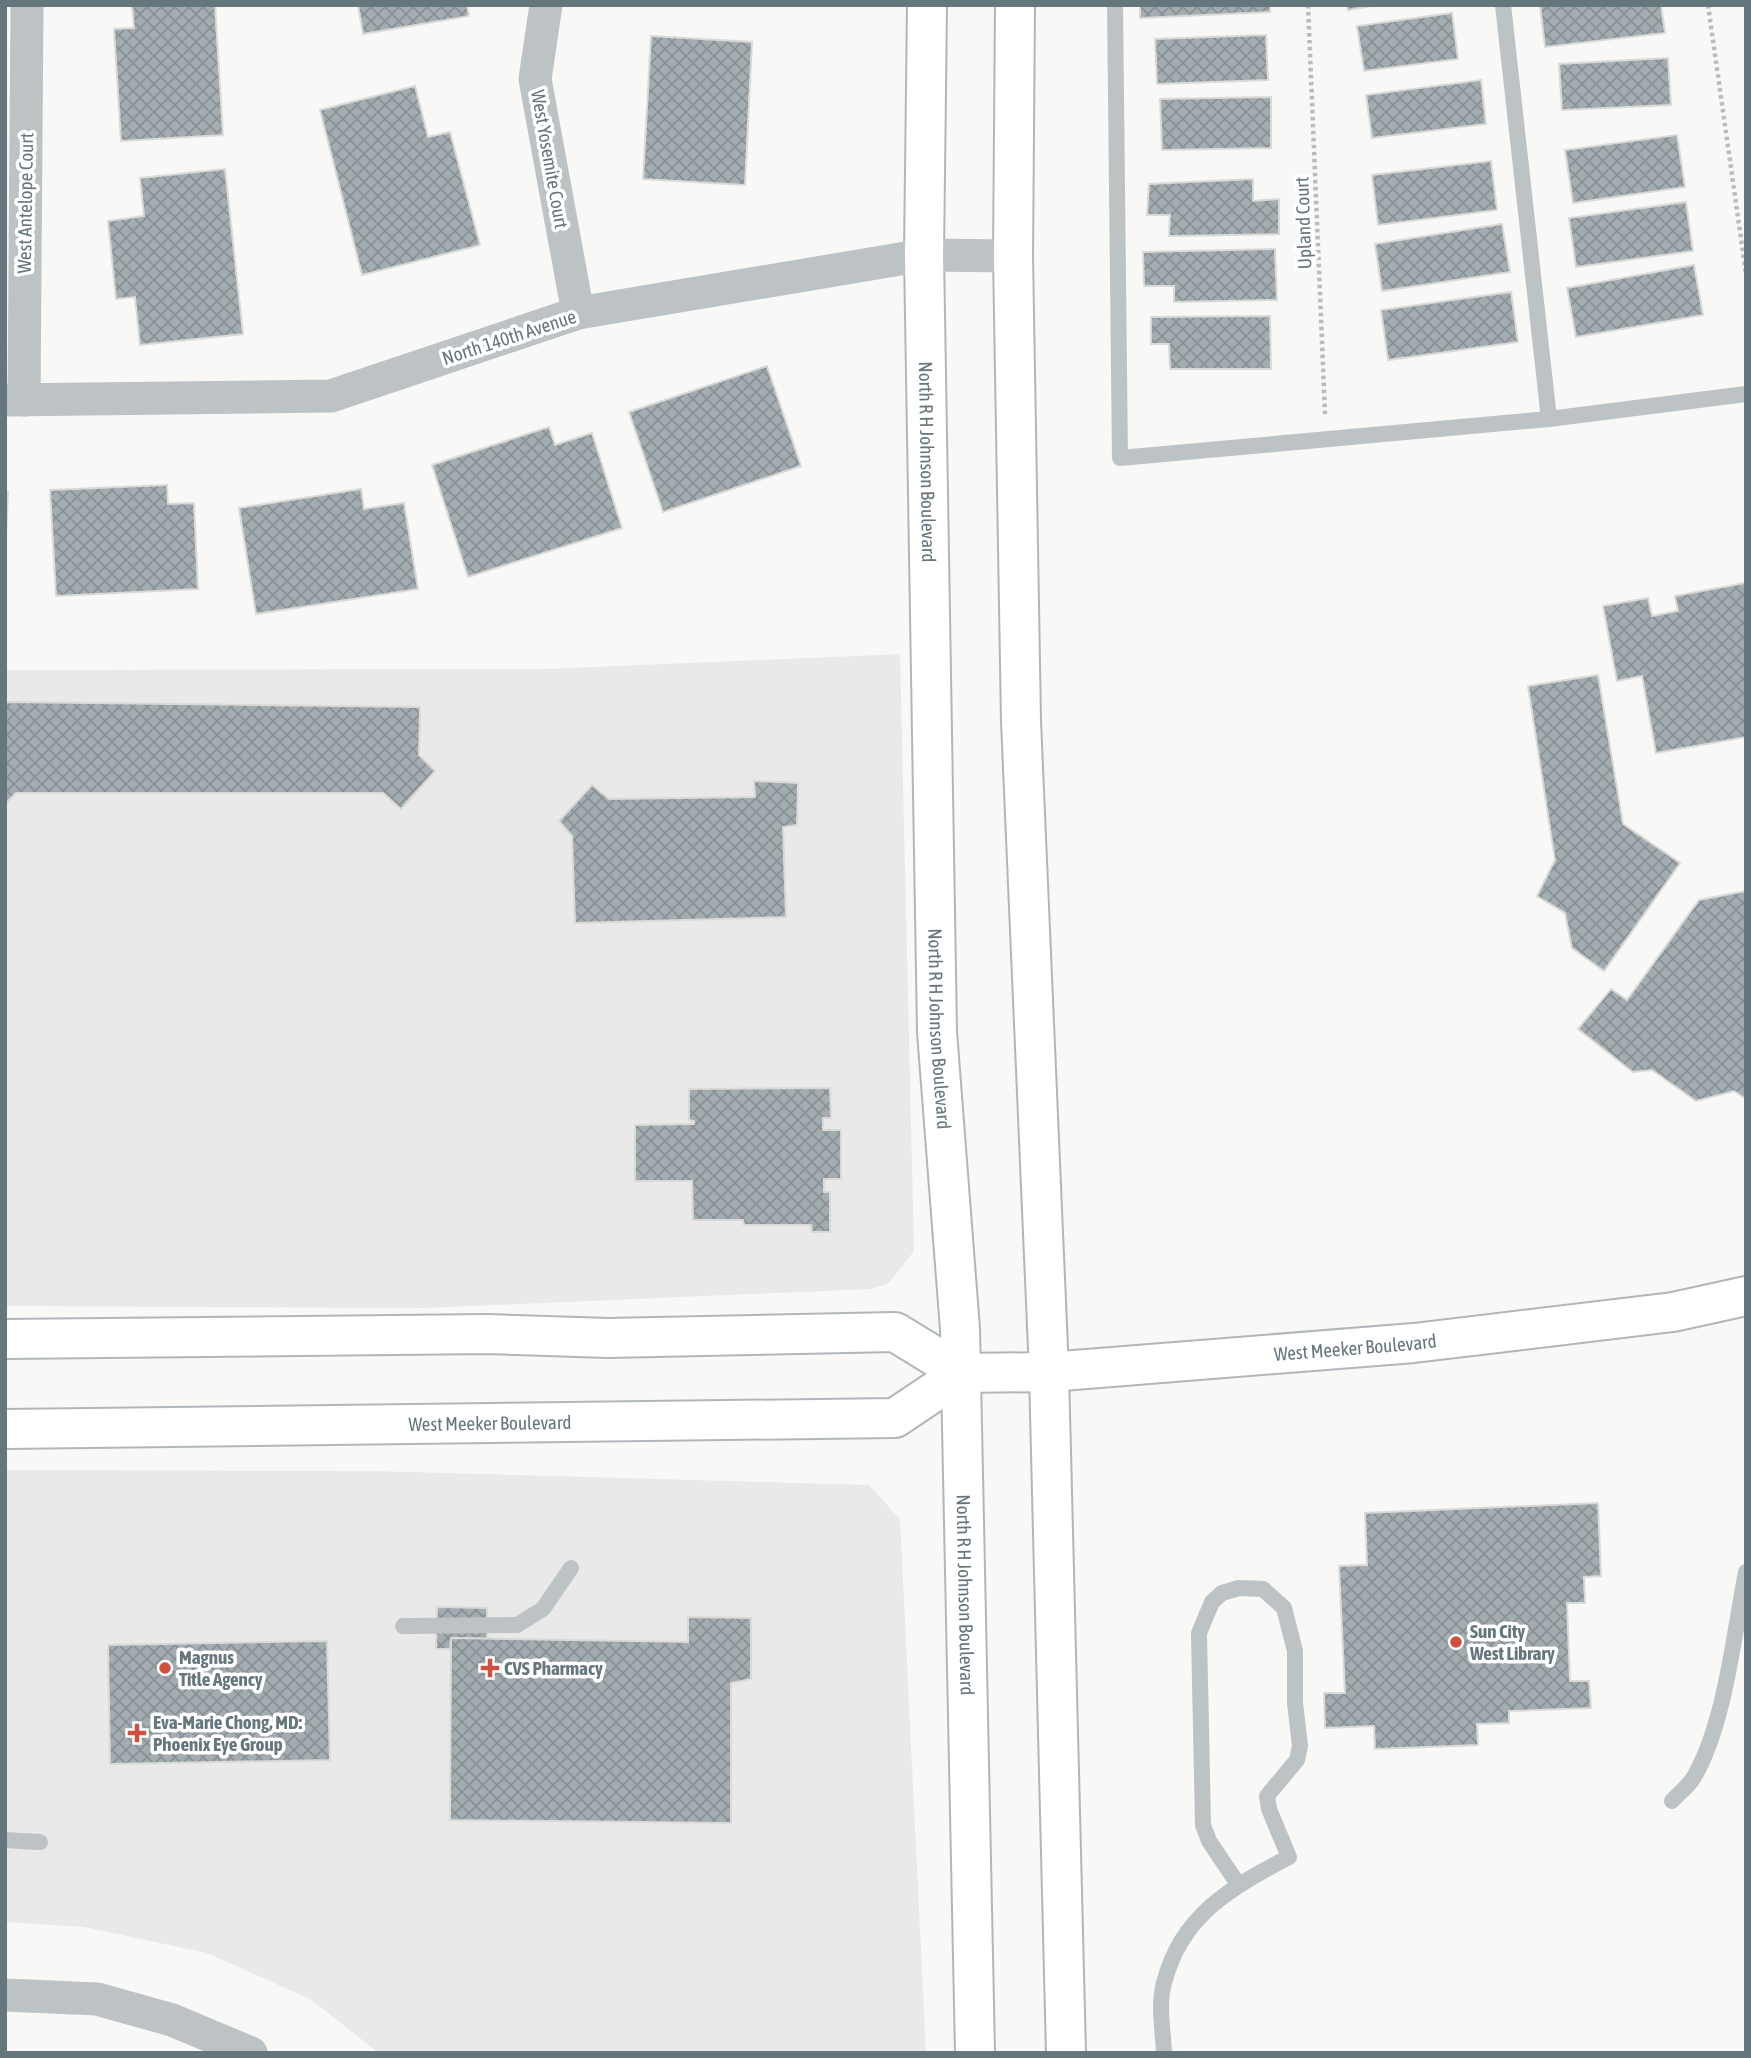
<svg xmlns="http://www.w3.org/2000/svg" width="1751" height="2058" viewBox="0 0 1751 2058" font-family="'Asap Condensed',sans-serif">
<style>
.built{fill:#e9e9e9}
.building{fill:url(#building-cross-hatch);stroke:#d9d9d8;stroke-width:2}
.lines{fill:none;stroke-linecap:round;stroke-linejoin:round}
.secondary-casing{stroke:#b0b7ba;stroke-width:42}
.path{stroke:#b8bcbe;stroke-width:4.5;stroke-dasharray:3.5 3.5;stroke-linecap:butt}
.lane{stroke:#bdc2c5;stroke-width:16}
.street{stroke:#bdc2c5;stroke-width:33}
.secondary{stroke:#fff;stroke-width:38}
.poi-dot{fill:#d1503d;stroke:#fff;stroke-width:2.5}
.labels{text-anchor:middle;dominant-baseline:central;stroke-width:7;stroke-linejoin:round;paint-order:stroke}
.street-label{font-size:19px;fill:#66767d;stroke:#fff}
.poi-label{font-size:19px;font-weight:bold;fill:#66767d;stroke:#fff;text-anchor:start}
</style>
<defs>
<pattern id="building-cross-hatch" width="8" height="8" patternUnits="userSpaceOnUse" patternTransform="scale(1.75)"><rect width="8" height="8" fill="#a3acb0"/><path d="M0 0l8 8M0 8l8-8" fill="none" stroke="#899194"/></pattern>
</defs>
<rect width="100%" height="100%" fill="#f8f8f6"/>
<g class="built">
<path d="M 900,654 L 914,1251 L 889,1283 L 872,1289 L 423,1308 L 5,1306 L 5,670 L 548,669 Z"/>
<path d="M 5,1470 L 373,1471 L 869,1485 L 900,1519 L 926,2053 L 379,2053 L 310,1999 L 207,1953 L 84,1927 L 5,1922 Z"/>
</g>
<g class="building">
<path d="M 132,5 L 215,5 L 223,135 L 121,141 L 114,29 L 134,28 Z"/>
<path d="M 358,5 L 467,5 L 469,16 L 363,34 Z"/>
<path d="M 1140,5 L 1270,5 L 1270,12 L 1140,18 Z"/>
<path d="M 1347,5 L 1376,5 L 1348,10 Z"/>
<path d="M 1540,5 L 1661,5 L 1665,33 L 1545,47 Z"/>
<path d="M 1452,13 L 1458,59 L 1364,71 L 1357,26 Z"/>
<path d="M 1266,35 L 1268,80 L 1157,84 L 1155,39 Z"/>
<path d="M 651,36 L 752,42 L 745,185 L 643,179 Z"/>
<path d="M 1668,58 L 1671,105 L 1562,110 L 1559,64 Z"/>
<path d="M 1481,80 L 1486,124 L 1372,138 L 1366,95 Z"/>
<path d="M 415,86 L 428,137 L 450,132 L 480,245 L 362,275 L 320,110 Z"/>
<path d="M 1271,97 L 1271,148 L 1162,150 L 1160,99 Z"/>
<path d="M 1677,135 L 1685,187 L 1573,203 L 1565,150 Z"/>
<path d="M 1491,161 L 1497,210 L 1378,225 L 1372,175 Z"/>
<path d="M 225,169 L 243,334 L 140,345 L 135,297 L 116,299 L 108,221 L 144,216 L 140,178 Z"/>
<path d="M 1253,179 L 1253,201 L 1279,199 L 1279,234 L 1169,236 L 1170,215 L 1147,215 L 1149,184 Z"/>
<path d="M 1686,202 L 1693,251 L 1576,267 L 1569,218 Z"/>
<path d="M 1502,224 L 1510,272 L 1382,291 L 1375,244 Z"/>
<path d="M 1275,249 L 1277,300 L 1174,302 L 1174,286 L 1144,286 L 1143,252 Z"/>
<path d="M 1694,265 L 1703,315 L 1576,337 L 1567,288 Z"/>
<path d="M 1511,292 L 1518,342 L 1388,360 L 1381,310 Z"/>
<path d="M 1270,316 L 1271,369 L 1170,369 L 1169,344 L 1151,344 L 1151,317 Z"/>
<path d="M 767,366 L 801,466 L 663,512 L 629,412 Z"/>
<path d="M 549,427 L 555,445 L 592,433 L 622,528 L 468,577 L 432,465 Z"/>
<path d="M 167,485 L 168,504 L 194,503 L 198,589 L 56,596 L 50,490 Z"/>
<path d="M 361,489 L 364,509 L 404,503 L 418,589 L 256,614 L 239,508 Z"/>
<path d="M 5,491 L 8,492 L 5,559 Z"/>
<path d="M 1745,583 L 1746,737 L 1656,753 L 1642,676 L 1617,681 L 1603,606 L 1648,598 L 1652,616 L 1678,611 L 1675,596 Z"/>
<path d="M 1598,675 L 1623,824 L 1680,863 L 1604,971 L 1572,948 L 1565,913 L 1537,896 L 1555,860 L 1528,686 Z"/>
<path d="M 5,702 L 420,707 L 419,755 L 435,771 L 401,809 L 383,793 L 16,793 L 5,804 Z"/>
<path d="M 754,781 L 798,783 L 797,825 L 783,827 L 786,917 L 575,923 L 572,836 L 559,821 L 592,785 L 609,799 L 755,797 Z"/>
<path d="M 1746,891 L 1746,1099 L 1734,1091 L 1696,1101 L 1652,1070 L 1633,1072 L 1578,1029 L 1611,989 L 1627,1000 L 1699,900 Z"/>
<path d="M 830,1088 L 831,1118 L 823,1118 L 823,1130 L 841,1130 L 841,1179 L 824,1179 L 824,1192 L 830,1192 L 830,1232 L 812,1232 L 811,1225 L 744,1225 L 743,1220 L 693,1220 L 692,1181 L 635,1181 L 635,1125 L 694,1124 L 694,1121 L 689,1120 L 689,1089 Z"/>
<path d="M 1598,1503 L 1601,1576 L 1584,1577 L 1585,1603 L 1567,1603 L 1570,1681 L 1589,1681 L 1591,1708 L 1509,1711 L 1509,1723 L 1477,1724 L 1478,1745 L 1375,1749 L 1374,1726 L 1325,1728 L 1324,1693 L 1345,1693 L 1339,1566 L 1367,1565 L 1365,1513 Z"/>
<path d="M 437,1607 L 487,1608 L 487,1639 L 451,1638 L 450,1649 L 436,1649 Z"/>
<path d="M 688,1617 L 751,1618 L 751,1679 L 731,1683 L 731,1823 L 450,1820 L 451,1638 L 688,1642 Z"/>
<path d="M 327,1641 L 330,1760 L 110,1764 L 108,1645 Z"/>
</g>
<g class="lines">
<g class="secondary-casing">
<g id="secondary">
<path id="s1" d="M 927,5 L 924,255 L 937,1032 L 960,1329 L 975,2053"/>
<path d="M 1015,5 L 1013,256 L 1021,721 L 1049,1372 L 1066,2053"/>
<path d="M 5,1339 L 488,1334 L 608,1338 L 895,1332 L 962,1373"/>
<path id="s2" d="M 5,1429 L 895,1418 L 962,1373 L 1049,1372 L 1414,1343 L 1673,1312 L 1746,1296"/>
</g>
</g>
<g class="path">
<path d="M 1308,5 L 1325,414"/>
<path d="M 1708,5 L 1746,274"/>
</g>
<g class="lane">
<path d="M 1115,5 L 1120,458 L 1549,419 L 1746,394"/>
<path d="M 1503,5 L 1549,419"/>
<path d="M 403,1626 L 517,1625 L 543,1609 L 571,1568"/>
<path d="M 1672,1801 C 1679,1793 1689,1786 1694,1777 C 1725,1724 1734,1633 1746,1572"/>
<path d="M 5,1840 L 40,1842"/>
<path d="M 1164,2053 C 1163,2030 1158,2005 1164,1983 C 1181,1915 1232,1887 1289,1857 L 1269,1809 L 1267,1796 L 1297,1760 L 1300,1746 L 1295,1703 L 1295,1651 L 1284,1608 L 1263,1589 L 1239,1588 L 1222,1593 L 1212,1602 L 1199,1633 L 1203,1825 L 1209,1841 L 1238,1884"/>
</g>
<g class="street">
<path d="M 546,5 L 535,79 L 578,313"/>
<path d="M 5,400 L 331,396 L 578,313 L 924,255 L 1013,256"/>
<path d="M 24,400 L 27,5"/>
<path d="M 5,1995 L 97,1999 L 172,2020 L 251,2053"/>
</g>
<use href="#secondary" class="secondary"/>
</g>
<g class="poi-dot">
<circle cx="1456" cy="1642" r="7"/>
<circle cx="165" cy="1668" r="7"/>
<path d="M486.5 1657.5h7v7h7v7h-7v7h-7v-7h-7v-7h7z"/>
<path d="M133.5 1722.5h7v7h7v7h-7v7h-7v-7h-7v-7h7z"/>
</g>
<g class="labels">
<g class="street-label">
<text transform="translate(550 159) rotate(80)">West Yosemite Court</text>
<text transform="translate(25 203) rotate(-89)">West Antelope Court</text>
<text transform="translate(1303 223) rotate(-92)">Upland Court</text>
<text transform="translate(509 337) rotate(-18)">North 140th Avenue</text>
<text stroke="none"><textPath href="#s1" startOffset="457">North R H Johnson Boulevard</textPath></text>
<text stroke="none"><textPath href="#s1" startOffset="1024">North R H Johnson Boulevard</textPath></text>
<text stroke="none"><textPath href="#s2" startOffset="1365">West Meeker Boulevard</textPath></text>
<text stroke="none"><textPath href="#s2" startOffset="485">West Meeker Boulevard</textPath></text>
<text stroke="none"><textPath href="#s1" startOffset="1591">North R H Johnson Boulevard</textPath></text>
</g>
<g class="poi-label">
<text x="1470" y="1631">Sun City<tspan x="1470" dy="22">West Library</tspan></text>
<text x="179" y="1657">Magnus<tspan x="179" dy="22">Title Agency</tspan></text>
<text x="504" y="1668">CVS Pharmacy</text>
<text x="153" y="1722">Eva-Marie Chong, MD:<tspan x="153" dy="22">Phoenix Eye Group</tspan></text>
</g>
</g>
<rect width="1751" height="2058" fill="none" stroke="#66767d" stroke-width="14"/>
</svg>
